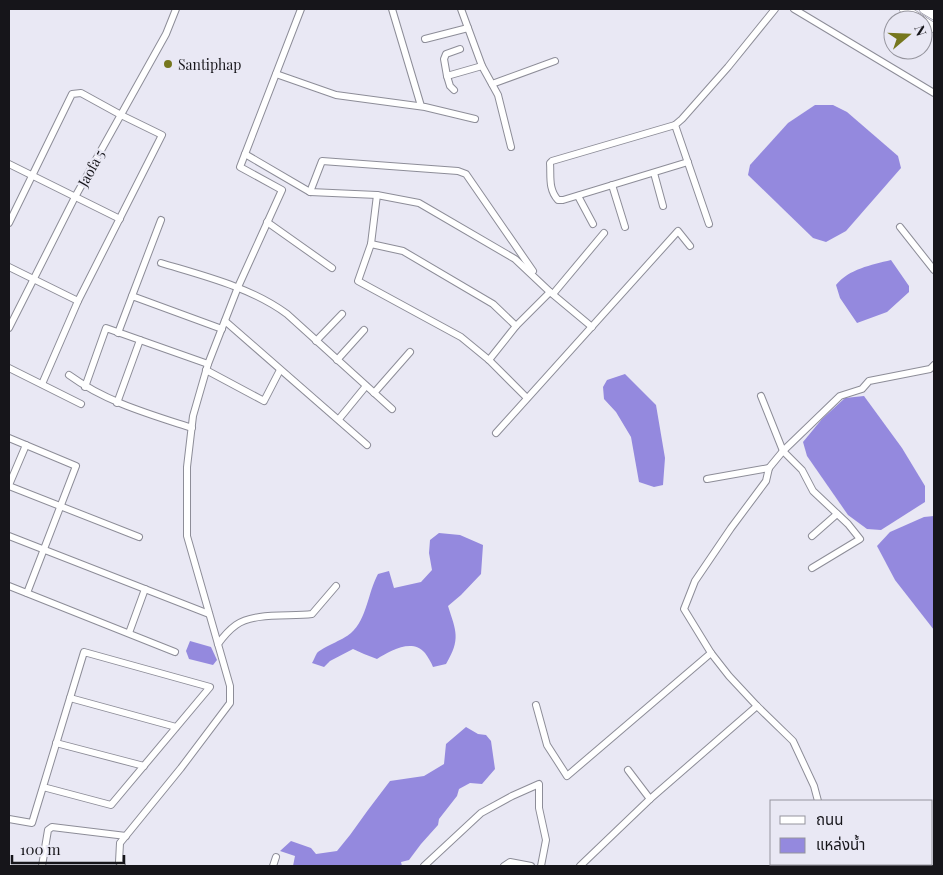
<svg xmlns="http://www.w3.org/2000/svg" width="943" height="875" viewBox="0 0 943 875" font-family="'Playfair Display','Noto Sans Thai',serif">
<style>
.water{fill:#9489de}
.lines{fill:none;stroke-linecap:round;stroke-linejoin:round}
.minor-casing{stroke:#8d8d98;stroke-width:8}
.secondary-casing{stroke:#8d8d98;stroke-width:10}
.minor{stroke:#fff;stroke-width:6}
.secondary{stroke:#fff;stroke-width:9}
.poi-dot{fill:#76771e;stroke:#e9e8f4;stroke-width:2}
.labels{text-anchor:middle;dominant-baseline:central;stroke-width:4.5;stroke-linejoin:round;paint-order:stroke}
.poi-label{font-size:14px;fill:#16151a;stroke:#e9e8f4;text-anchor:start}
.street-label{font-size:14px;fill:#16151a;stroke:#e9e8f4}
</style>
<rect width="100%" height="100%" fill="#e9e8f4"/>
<g class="water">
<path d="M 815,105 L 833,105 L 847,112 L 898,156 L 901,168 L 846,231 L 826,242 L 813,238 L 748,175 L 750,165 L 788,123 Z"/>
<path d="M 891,260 L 909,286 L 909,292 L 887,312 L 857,323 L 840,298 L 836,285 C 849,269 871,265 891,260 Z"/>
<path d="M 625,374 L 656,405 L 665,458 L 663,485 L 654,487 L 639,482 L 631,437 L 616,412 L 604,399 L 603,387 L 607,380 Z"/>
<path d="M 864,396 L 902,448 L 925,486 L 925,502 L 881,530 L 867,529 L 848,515 L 807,456 L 803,442 L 822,419 L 845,398 Z"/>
<path d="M 934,516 L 934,630 L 895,580 L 877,546 L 890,532 L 924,517 Z"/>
<path d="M 439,533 L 460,535 L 483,545 L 481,574 L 461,595 L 448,606 C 456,631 461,639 446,664 L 433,667 C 431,662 428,657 425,653 C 412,638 390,651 377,659 L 364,654 L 353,649 L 330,661 L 324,667 L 312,663 C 314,660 315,656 317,653 C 321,648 343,640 351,633 C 367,619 368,592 378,574 L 389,571 L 394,588 L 421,582 L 432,570 L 429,553 L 430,540 Z"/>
<path d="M 190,641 L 211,647 L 217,660 L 213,665 L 189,659 L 186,651 Z"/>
<path d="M 466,727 L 478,734 L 486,735 L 491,741 L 495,769 L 482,784 L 470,783 L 459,789 L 457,796 L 439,819 L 438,825 L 421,844 L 409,860 L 401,862 L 402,866 L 293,866 L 295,856 L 280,851 L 291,841 L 311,848 L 316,854 L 337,851 L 350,835 L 368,810 L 390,781 L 424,776 L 444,764 L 446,744 Z"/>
</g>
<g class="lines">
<g class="minor-casing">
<g id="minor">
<path d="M 392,9 L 421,106"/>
<path d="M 461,9 L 482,66 L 498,95 L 511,147"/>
<path d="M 794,9 L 934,93"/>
<path d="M 425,39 L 468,28"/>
<path d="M 460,49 L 446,54 L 444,59 L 447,76 L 482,66"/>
<path d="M 276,74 L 336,95 L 425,107 L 475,119"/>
<path d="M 447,76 L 450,86 L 454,90"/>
<path d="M 492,84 L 555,61"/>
<path d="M 675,125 L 552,161 L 550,163 C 551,176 548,189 558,200 L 563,200 L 688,162"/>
<path d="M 245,154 L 310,192 L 377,195 L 419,203 L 515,259 L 550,292 L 592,327"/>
<path d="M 9,164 L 120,219"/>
<path d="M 654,173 L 663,206"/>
<path d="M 612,185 L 625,227"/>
<path d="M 310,192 L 322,161 L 458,171 L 466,174 L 533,271"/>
<path d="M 377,195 L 371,244 L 358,281 L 461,337 L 489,360 L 527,398"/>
<path d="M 578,196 L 593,224"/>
<path d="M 267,222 L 332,268"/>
<path d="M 9,223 L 72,94 L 81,93 L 121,115 L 162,135 L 78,301 L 42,384"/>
<path d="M 709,224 L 675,125 L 682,119 L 728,67 L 775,9"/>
<path d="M 900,227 L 934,270"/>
<path d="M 371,244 L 403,251 L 493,304 L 516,326"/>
<path d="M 161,263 C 204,276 250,287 287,314 L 392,409"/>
<path d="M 9,267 L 78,301"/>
<path d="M 553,294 L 604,233"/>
<path d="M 132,296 L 161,220"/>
<path d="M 225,321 L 367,445"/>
<path d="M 9,328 L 75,197 L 166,34 L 176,9"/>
<path d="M 118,333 L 132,296 L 222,329"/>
<path d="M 316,341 L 342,314"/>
<path d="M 337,360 L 364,330"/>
<path d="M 489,360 L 516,326 L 550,292"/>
<path d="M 9,368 L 81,404"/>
<path d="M 206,370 L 264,401 L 280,370"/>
<path d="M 69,375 C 106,402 149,414 192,428"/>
<path d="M 85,387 L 106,328 L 208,364"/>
<path d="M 374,393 L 410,352"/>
<path d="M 761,396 L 783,451 L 802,470 L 813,491 L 848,524 L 860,539 L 812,568"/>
<path d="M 117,403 L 140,340"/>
<path d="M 339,419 L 366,386"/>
<path d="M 496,433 L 678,231 L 690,246"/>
<path d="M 9,438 L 76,466 L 27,593"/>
<path d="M 707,479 L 769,468"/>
<path d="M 9,485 L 26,445"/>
<path d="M 9,486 L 139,537"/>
<path d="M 9,536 L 209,614"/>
<path d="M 812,536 L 837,514"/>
<path d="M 9,586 L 175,652"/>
<path d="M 129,633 L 145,589"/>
<path d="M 218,644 C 223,637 229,630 236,625 C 254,612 290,617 312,614 L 336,586"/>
<path d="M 70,698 L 176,727"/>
<path d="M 536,705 L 547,745 L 567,776 L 711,653"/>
<path d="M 56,743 L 144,766"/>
<path d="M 628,770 L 650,799"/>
<path d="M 818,801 L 814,786 L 793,741 L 757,706 L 729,676 L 711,653 L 684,609 L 695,581 L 731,528 L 766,481 L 769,468 L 783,451 L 840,396 L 862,389 L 869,381 L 930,369 L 934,365"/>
<path d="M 9,819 L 32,823 L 84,652 L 210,687 L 111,805 L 43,787"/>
<path d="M 835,864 L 836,866"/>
<path d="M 42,866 L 48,830 L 52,827 L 126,836"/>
<path d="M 122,866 L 119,862 L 120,843 L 181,768 L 230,703 L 230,686 L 187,536 L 187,467 L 193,416 L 208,364 L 238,287 L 282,190 L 240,167 L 301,9"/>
<path d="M 273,866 L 276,857"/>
<path d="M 424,866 L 481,813 L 512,796 L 539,784 L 539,808 L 546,840 L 541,866"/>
<path d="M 504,866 L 510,862 L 531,866"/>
<path d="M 580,866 L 650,799 L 757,706"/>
</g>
</g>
<g class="secondary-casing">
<g id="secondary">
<path d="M 904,9 L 922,20"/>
<path d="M 924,9 L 934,15"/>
<path d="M 923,21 L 934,28"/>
</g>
</g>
<use href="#minor" class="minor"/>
<use href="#secondary" class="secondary"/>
</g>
<circle class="poi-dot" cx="168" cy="64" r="5"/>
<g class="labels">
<g class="poi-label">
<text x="178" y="64">Santiphap</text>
</g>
<g class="street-label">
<text transform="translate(91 168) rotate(-61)">Jaofa 5</text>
</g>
</g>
<rect width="943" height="875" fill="none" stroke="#16151a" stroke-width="20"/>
<rect x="770" y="800" width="162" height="65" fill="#e9e8f4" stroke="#95949d"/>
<rect x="780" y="816" width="25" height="8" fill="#ffffff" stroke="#95949d"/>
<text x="816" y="825" font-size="15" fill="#16151a">ถนน</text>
<rect x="780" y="838" width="25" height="15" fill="#9489de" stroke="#95949d"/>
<text x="816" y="850" font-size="15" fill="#16151a">แหล่งน้ำ</text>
<g transform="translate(908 35) rotate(71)"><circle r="24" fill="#e9e8f4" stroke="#95949d"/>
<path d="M0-4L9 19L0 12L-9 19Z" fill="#76771e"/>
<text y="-8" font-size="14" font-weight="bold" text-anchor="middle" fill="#16151a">N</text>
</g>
<path d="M12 855v8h112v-8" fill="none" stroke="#16151a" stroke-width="2.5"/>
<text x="20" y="855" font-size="15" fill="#16151a" stroke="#e9e8f4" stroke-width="4" paint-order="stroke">100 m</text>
</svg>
